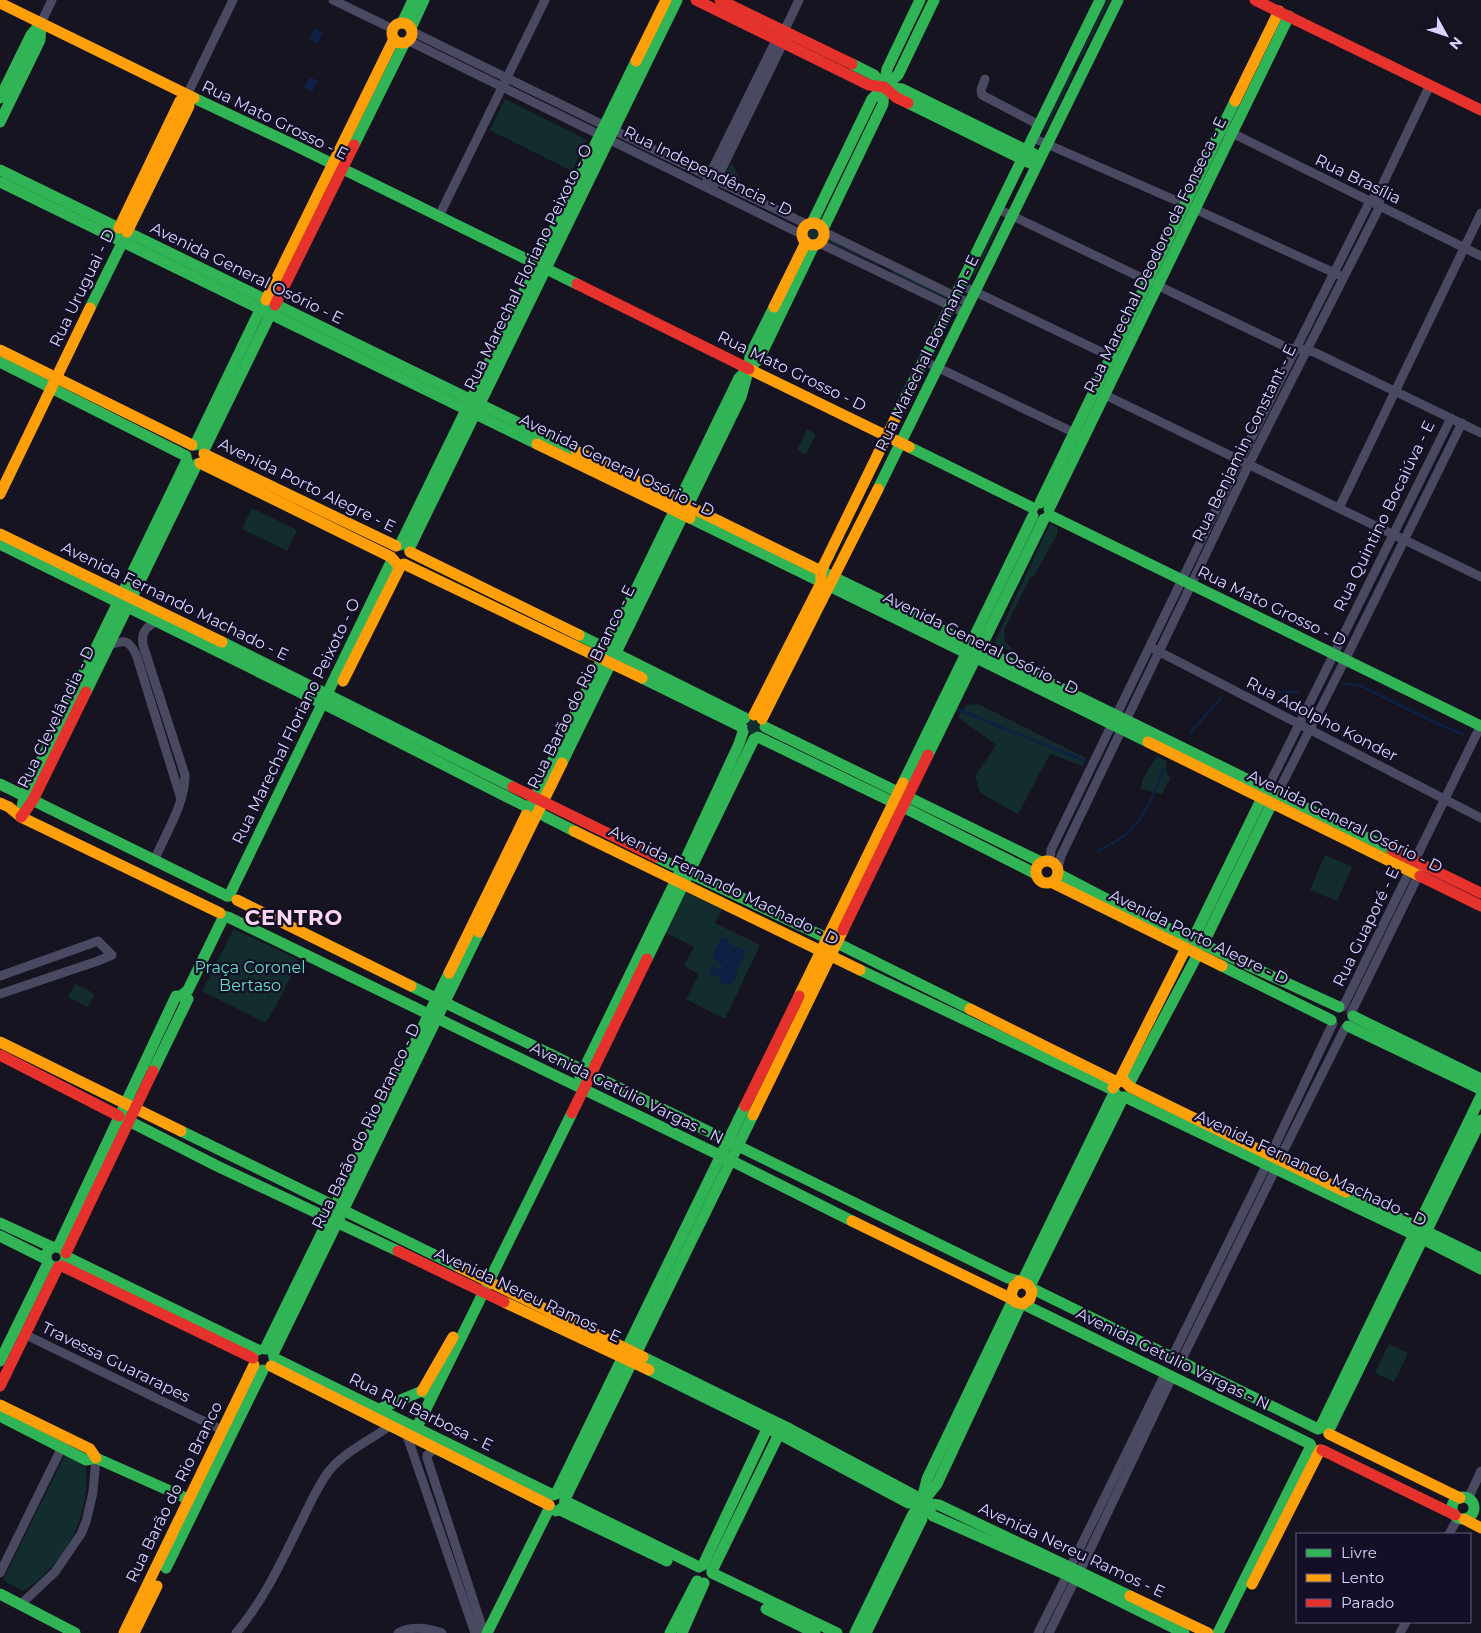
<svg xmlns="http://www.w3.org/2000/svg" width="1481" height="1633" viewBox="0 0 1481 1633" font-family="Montserrat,sans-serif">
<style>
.green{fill:#132c2d}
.water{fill:#0d2144}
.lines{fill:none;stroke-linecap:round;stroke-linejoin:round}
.stream{stroke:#0d2144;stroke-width:2.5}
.street{stroke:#4a4962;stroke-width:9}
.fast{stroke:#30b455;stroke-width:11}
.slow{stroke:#ff9f0a;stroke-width:11}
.jam{stroke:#e5322d;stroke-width:11}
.labels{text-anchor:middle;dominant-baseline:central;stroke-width:4.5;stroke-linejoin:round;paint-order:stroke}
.street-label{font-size:16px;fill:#d9d4ff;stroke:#130f26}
.park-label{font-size:16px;fill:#5fe0c0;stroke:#130f26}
.district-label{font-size:21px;font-weight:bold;letter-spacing:1px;fill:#ffd6f0;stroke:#130f26}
</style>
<rect width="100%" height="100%" fill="#161421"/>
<g class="green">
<path d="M 1107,0 L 1110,0 L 1080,60 L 1079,59 L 1081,53 Z"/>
<path d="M 1072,71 L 1074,72 L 1072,77 L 1047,128 L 1043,132 Z"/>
<path d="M 505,99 L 587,140 L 572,171 L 490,130 Z"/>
<path d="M 731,162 L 742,183 L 725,175 Z"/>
<path d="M 999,220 L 1001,221 L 975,275 L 973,275 Z"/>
<circle cx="813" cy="234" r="6"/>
<path d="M 828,239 L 879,264 L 879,265 L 833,244 L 827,241 Z"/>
<path d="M 892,270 L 945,296 L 946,298 L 892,273 Z"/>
<path d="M 807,429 L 816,434 L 806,455 L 797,450 Z"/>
<path d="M 252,508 L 297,530 L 287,551 L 242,529 Z"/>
<path d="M 1050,524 L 1058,528 L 1057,535 L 1033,577 L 1031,576 L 1004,630 L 1005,642 L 1013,649 L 1011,652 L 994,643 Z"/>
<path d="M 978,704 L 1086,758 L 1083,766 L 1050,754 L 1018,814 L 980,793 L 975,776 L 996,745 L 958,717 L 966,705 Z"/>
<circle cx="753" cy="727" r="7"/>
<path d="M 1157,756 L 1166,761 L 1166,771 L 1170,779 L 1162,794 L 1141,789 L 1142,780 Z"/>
<path d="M 1325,855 L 1352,867 L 1337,901 L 1310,890 Z"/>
<path d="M 685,891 L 722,909 L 715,923 L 760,945 L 725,1019 L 686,999 L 699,974 L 684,966 L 694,947 L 664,932 Z"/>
<path d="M 234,929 L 299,960 L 281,996 L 266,1023 L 202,991 Z"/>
<path d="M 75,984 L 95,994 L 88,1007 L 68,997 Z"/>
<path d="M 1389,1344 L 1408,1353 L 1394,1382 L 1375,1373 Z"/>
<path d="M 65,1455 L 86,1467 C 91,1516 64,1566 23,1591 L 6,1582 L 4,1578 Z"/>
</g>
<g class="water">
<path d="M 315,28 L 323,32 L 317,44 L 309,39 Z"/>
<path d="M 310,77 L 318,81 L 312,92 L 304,88 Z"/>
<path d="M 722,937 L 727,939 L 730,944 L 746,951 L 736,973 L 735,981 L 728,985 L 721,983 L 719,977 L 712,975 L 710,970 L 713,964 L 716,965 L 718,970 L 723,967 L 712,956 Z"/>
</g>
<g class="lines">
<g class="stream">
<path d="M 1343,684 L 1359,685 L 1442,726 L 1463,734"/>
<path d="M 1278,692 L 1298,692"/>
<path d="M 957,709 L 1085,761"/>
<path d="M 1191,732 L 1221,698"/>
<path d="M 1098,851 C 1107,846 1117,841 1125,835 C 1145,819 1155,792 1164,768"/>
</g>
<g class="street">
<path d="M 333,0 L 393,29"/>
<path d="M 41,23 L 52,0"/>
<path d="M 413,32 L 808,225"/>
<path d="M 409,41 L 803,235"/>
<path d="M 985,79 L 981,90 L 982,95 L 1039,125"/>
<path d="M 187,95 L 233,0"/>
<path d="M 1228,131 L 1481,256"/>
<path d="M 1033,138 L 1184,204 L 1339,275"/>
<path d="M 707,180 L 776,40 L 787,25 L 799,0"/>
<path d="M 714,185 L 785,39"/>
<path d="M 998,209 L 1288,348 L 1307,350 L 1316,353 L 1481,433"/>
<path d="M 439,216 L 545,0"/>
<path d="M 824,232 L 969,303"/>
<path d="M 819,243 L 965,313"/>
<path d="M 961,285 L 1116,359"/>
<path d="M 924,361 L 1079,435"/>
<path d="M 1101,393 L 1481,577"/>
<path d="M 1339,508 L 1481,213"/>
<path d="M 109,645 C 125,640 128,639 136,654 L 181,799"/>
<path d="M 1154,649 L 1481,818"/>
<path d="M 1267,789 L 1451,418"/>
<path d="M 1277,794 L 1345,660 L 1462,423"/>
<path d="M 154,861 C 165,834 185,805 185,775 L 143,645 C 141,632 146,627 157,621"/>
<path d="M 1050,861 L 1051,850 L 1240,460 L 1370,201 L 1378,194 L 1430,85"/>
<path d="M 1058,869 L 1061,856 L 1249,464 L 1380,206 L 1378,194"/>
<path d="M 0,976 L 98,941 L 112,955 L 98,961 L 0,994"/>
<path d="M 1343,1007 L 1481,725"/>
<path d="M 1351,1013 L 1420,872"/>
<path d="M 1270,1156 L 1333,1023"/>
<path d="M 1279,1160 L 1345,1028"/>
<path d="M 22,1333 L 226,1432"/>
<path d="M 1172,1357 L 1266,1166"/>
<path d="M 1181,1361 L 1275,1170"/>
<path d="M 406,1433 L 475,1633"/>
<path d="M 436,1448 L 427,1455 L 427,1458 L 484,1633"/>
<path d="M 1468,1499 L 1481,1471"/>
<path d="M 1449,1534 L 1458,1518"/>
<path d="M 1071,1566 L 1165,1374"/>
<path d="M 1080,1571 L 1172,1377"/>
<path d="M 0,1573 L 64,1443"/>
<path d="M 20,1605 L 55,1572 L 81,1534 L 86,1522 L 93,1492 L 96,1458"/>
<path d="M 236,1633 C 263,1601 280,1565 298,1528 C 308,1509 316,1488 329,1471 C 345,1451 371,1440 391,1425"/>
<path d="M 398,1633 C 412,1625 428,1628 442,1633"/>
<path d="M 1038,1633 L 1067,1575"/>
<path d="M 1049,1633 L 1075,1580"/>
<path d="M 1400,1633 L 1406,1622"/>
</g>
<g class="fast">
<path d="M 402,23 L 413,0"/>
<path d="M 411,28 L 424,0"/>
<path d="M 852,64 L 874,75 L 884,87 L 902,89 L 1034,154"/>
<path d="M 0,98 L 31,35 L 41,23"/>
<path d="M 194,98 L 292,144 L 577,284"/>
<path d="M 908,103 L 1030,163"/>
<path d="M 0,122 L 40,40 L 41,23"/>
<path d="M 354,145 L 404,44"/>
<path d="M 0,170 L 576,451"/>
<path d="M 0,182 L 537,444"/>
<path d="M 812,223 L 872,99 L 884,87 L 887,69 L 920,0"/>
<path d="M 823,229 L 883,104 L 884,87 L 898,75 L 934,0"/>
<path d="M 90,308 L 127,233"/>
<path d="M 0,362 L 186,456"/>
<path d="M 897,415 L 1100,0"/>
<path d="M 195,445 L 260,310"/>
<path d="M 909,447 L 1033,508"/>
<path d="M 204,450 L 270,315"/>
<path d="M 878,489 L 1118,0"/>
<path d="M 1040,503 L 1235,101"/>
<path d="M 1049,509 L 1289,16"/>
<path d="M 1049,515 L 1481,726"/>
<path d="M 690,518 L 1148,742"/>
<path d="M 0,544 L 338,711 L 574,831"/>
<path d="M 400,545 L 636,61"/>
<path d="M 409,549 L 677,0"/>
<path d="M 817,569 L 1392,850"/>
<path d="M 579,635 L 745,718"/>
<path d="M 222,642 L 513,787"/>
<path d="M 642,678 L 742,727"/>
<path d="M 86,692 L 197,464"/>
<path d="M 765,727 L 1041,862"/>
<path d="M 758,737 L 903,807 L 1036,874"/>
<path d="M 928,755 L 1044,519"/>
<path d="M 562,763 L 741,397 L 749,368 L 759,359 L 814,245"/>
<path d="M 903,783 L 1033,516"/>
<path d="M 0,784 L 227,896"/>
<path d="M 21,814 L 24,796 L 187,460"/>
<path d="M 526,815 L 739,378 L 749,368 L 750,355 L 774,307"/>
<path d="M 656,857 L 837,943 L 970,1009"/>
<path d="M 1059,874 L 1124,908 L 1339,1007"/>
<path d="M 229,896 L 392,560"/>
<path d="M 228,917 L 738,1164 L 852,1221"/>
<path d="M 1193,939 L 1262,798"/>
<path d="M 1203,944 L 1272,803"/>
<path d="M 647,959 L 754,739"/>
<path d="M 1222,966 L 1331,1020"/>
<path d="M 860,970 L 1113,1090"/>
<path d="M 411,986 L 1008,1278 L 1019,1281"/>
<path d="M 1353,1016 L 1481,1079"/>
<path d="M 1348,1026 L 1480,1089"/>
<path d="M 153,1071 L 188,999 L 181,996"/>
<path d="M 580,1077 L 676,880 L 739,744 L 743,732"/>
<path d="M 1129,1084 L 1198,954"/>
<path d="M 1113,1090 L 1118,1097 L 1125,1097 L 1423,1239 L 1481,1269"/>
<path d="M 119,1116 L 217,1166 L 398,1251"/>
<path d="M 181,1131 L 459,1267"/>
<path d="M 1346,1192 L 1481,1258"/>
<path d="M 0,1223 L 52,1247"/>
<path d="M 0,1236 L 46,1259"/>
<circle cx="56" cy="1257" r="10"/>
<path d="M 58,1247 L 176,996 L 181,996 L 188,990 L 224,916"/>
<path d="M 67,1257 L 258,1350"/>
<path d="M 1022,1282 L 1114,1093"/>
<path d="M 1030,1286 L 1123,1098"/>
<path d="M 1031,1288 L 1318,1429"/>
<path d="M 1023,1304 L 1310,1444"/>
<path d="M 265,1349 L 449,973"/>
<path d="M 273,1354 L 479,932"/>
<path d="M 643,1357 L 790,1429 L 914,1495 L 921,1503 L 939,1505 L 1130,1596"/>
<path d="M 274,1358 L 553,1495"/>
<path d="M 0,1361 L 48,1263"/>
<path d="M 649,1370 L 779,1434 L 908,1503 L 921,1503 L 933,1516 L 1067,1575 L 1184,1633"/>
<path d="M 379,1409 L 422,1391 L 427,1394"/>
<path d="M 0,1416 L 86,1460 L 96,1458 L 188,1499"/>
<path d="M 417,1427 L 572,1113"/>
<path d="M 1320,1428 L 1481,1096"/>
<path d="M 1328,1432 L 1481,1120"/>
<path d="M 556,1494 L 745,1106"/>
<circle cx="1463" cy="1508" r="11"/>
<path d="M 565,1501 L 699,1567"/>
<path d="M 560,1510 L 667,1561"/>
<path d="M 556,1511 L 560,1510 L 565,1505 L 565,1499 L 753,1115"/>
<path d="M 703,1565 L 767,1429"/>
<path d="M 166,1568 L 263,1370"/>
<path d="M 712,1571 L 779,1434"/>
<path d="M 712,1573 L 837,1633"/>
<path d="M 0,1594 L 75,1633"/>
<path d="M 766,1609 L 815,1633"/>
<path d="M 487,1633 L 550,1507"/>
<path d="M 670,1633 L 697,1581"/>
<path d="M 682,1633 L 704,1583"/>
<path d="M 855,1633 L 913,1514 L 937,1484 L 1021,1304"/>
<path d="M 866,1633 L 922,1519 L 921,1503 L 927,1479 L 1013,1300"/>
<path d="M 1218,1633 L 1311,1446"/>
</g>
<g class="slow">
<path d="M 0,3 L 194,98"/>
<circle cx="402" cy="33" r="10"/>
<path d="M 636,61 L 666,0"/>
<path d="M 1235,101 L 1279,11"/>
<circle cx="813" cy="234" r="11"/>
<path d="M 119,228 L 180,101 L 187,95"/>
<path d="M 127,232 L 189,106 L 187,95"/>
<path d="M 266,300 L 394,39"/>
<path d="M 774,307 L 806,242"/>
<path d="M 0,350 L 192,445"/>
<path d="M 749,369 L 909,447"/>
<path d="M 537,444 L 690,518"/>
<path d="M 576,451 L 817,569"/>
<path d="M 204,454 L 396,546"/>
<path d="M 200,463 L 391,557 L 397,564"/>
<path d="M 0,494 L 90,308"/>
<path d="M 0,534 L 222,642"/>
<path d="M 410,552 L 579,635"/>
<path d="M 404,564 L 642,678"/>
<path d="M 343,681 L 401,565"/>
<path d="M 754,715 L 821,583 L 821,571 L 897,415"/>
<path d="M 762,719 L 878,489"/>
<path d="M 1148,742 L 1420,876"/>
<path d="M 0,803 L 9,807 L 21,817 L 220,913"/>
<path d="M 574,831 L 860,970"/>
<circle cx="1047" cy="872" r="11"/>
<path d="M 1053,883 L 1222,966"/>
<path d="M 237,900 L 411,986"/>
<path d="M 479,932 L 562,763"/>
<path d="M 449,973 L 526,815"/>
<path d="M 799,996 L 903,783"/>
<path d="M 970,1009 L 1117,1082"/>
<path d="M 0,1042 L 181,1131"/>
<path d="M 1119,1081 L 1186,948"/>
<path d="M 1113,1088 L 1117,1082 L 1124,1081 L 1130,1087 L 1346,1192"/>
<path d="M 753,1115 L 843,930"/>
<path d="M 852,1221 L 1012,1299"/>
<path d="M 459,1267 L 643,1357"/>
<path d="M 1019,1281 L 1028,1285 L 1032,1291 L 1030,1299 L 1023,1304 L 1015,1302 L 1011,1295 L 1014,1286 L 1020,1283"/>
<path d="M 504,1302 L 649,1370"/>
<path d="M 271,1366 L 549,1505"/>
<path d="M 422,1391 L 453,1337"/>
<path d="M 0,1405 L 90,1449 L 96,1458"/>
<path d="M 1329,1434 L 1460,1498"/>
<path d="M 1464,1519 L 1481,1528"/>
<path d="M 1252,1584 L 1320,1450"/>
<path d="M 1130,1596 L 1208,1633"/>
<path d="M 124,1633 L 254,1365"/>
<path d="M 134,1633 L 157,1586"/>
</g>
<g class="jam">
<path d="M 696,0 L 869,85 L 884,87 L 897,98 L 908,103"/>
<path d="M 720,0 L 852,64"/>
<path d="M 1255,0 L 1481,110"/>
<path d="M 577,284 L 749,369"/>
<path d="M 275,305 L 354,145"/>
<path d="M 513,787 L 656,857"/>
<path d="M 21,817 L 33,800 L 86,692"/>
<path d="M 1392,850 L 1481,893"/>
<path d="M 1420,876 L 1481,906"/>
<path d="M 843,930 L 928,755"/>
<path d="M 0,1055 L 119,1116"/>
<path d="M 745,1106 L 799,996"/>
<path d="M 572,1113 L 647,959"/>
<path d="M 398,1251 L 504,1302"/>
<path d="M 66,1253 L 153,1071"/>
<path d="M 62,1266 L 253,1358"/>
<path d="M 0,1386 L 58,1267"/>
<path d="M 1322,1450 L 1455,1515"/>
</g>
</g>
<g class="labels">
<g class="street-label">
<text transform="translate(275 120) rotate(26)">Rua Mato Grosso - E</text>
<text transform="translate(708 171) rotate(26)">Rua Independência - D</text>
<text transform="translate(1358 179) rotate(26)">Rua Brasília</text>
<text transform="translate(1155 255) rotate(-64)">Rua Marechal Deodoro da Fonseca - E</text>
<text transform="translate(528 267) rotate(-64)">Rua Marechal Floriano Peixoto - O</text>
<text transform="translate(247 273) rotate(26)">Avenida General Osório - E</text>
<text transform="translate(82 288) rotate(-64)">Rua Uruguai - D</text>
<text transform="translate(927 353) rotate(-64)">Rua Marechal Bormann - E</text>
<text transform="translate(792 371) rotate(26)">Rua Mato Grosso - D</text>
<text transform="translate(1244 443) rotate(-64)">Rua Benjamin Constant - E</text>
<text transform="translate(617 465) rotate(26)">Avenida General Osório - D</text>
<text transform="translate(307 485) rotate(26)">Avenida Porto Alegre - E</text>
<text transform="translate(1384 516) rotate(-64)">Rua Quintino Bocaiúva - E</text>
<text transform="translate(175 601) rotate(26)">Avenida Fernando Machado - E</text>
<text transform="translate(1272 606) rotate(26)">Rua Mato Grosso - D</text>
<text transform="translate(981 643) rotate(26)">Avenida General Osório - D</text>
<text transform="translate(581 687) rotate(-64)">Rua Barão do Rio Branco - E</text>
<text transform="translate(56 717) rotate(-64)">Rua Clevelândia - D</text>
<text transform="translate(1322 719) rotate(27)">Rua Adolpho Konder</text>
<text transform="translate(296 721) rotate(-64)">Rua Marechal Floriano Peixoto - O</text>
<text transform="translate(1345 821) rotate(26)">Avenida General Osório - D</text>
<text transform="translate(724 885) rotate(26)">Avenida Fernando Machado - D</text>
<text transform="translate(1366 927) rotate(-64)">Rua Guaporé - E</text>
<text transform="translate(1199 937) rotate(26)">Avenida Porto Alegre - D</text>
<text transform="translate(627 1093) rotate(26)">Avenida Getúlio Vargas - N</text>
<text transform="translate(366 1126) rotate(-64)">Rua Barão do Rio Branco - D</text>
<text transform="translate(1311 1168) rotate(25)">Avenida Fernando Machado - D</text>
<text transform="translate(528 1295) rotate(25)">Avenida Nereu Ramos - E</text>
<text transform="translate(1173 1359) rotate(26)">Avenida Getúlio Vargas - N</text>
<text transform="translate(116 1362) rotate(26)">Travessa Guararapes</text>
<text transform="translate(421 1412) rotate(26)">Rua Rui Barbosa - E</text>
<text transform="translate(174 1492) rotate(-64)">Rua Barão do Rio Branco</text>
<text transform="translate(1072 1550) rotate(25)">Avenida Nereu Ramos - E</text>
</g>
<g class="park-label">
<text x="250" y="967">Praça Coronel<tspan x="250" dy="18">Bertaso</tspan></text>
</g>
<g class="district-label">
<text x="294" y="917">CENTRO</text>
</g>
</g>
<rect x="1296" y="1533" width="175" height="90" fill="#130f26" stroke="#625e7d"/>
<rect x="1306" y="1549" width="25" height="8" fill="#30b455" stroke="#625e7d"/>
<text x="1341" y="1558" font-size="15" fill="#d9d4ff">Livre</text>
<rect x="1306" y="1574" width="25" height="8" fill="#ff9f0a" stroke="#625e7d"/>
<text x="1341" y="1583" font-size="15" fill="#d9d4ff">Lento</text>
<rect x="1306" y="1599" width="25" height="8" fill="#e5322d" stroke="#625e7d"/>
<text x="1341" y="1608" font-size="15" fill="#d9d4ff">Parado</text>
<g transform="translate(1446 35) rotate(130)" stroke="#130f26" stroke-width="4" paint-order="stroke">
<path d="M0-4L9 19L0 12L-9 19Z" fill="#d9d4ff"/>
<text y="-8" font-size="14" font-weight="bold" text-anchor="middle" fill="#d9d4ff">N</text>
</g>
</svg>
